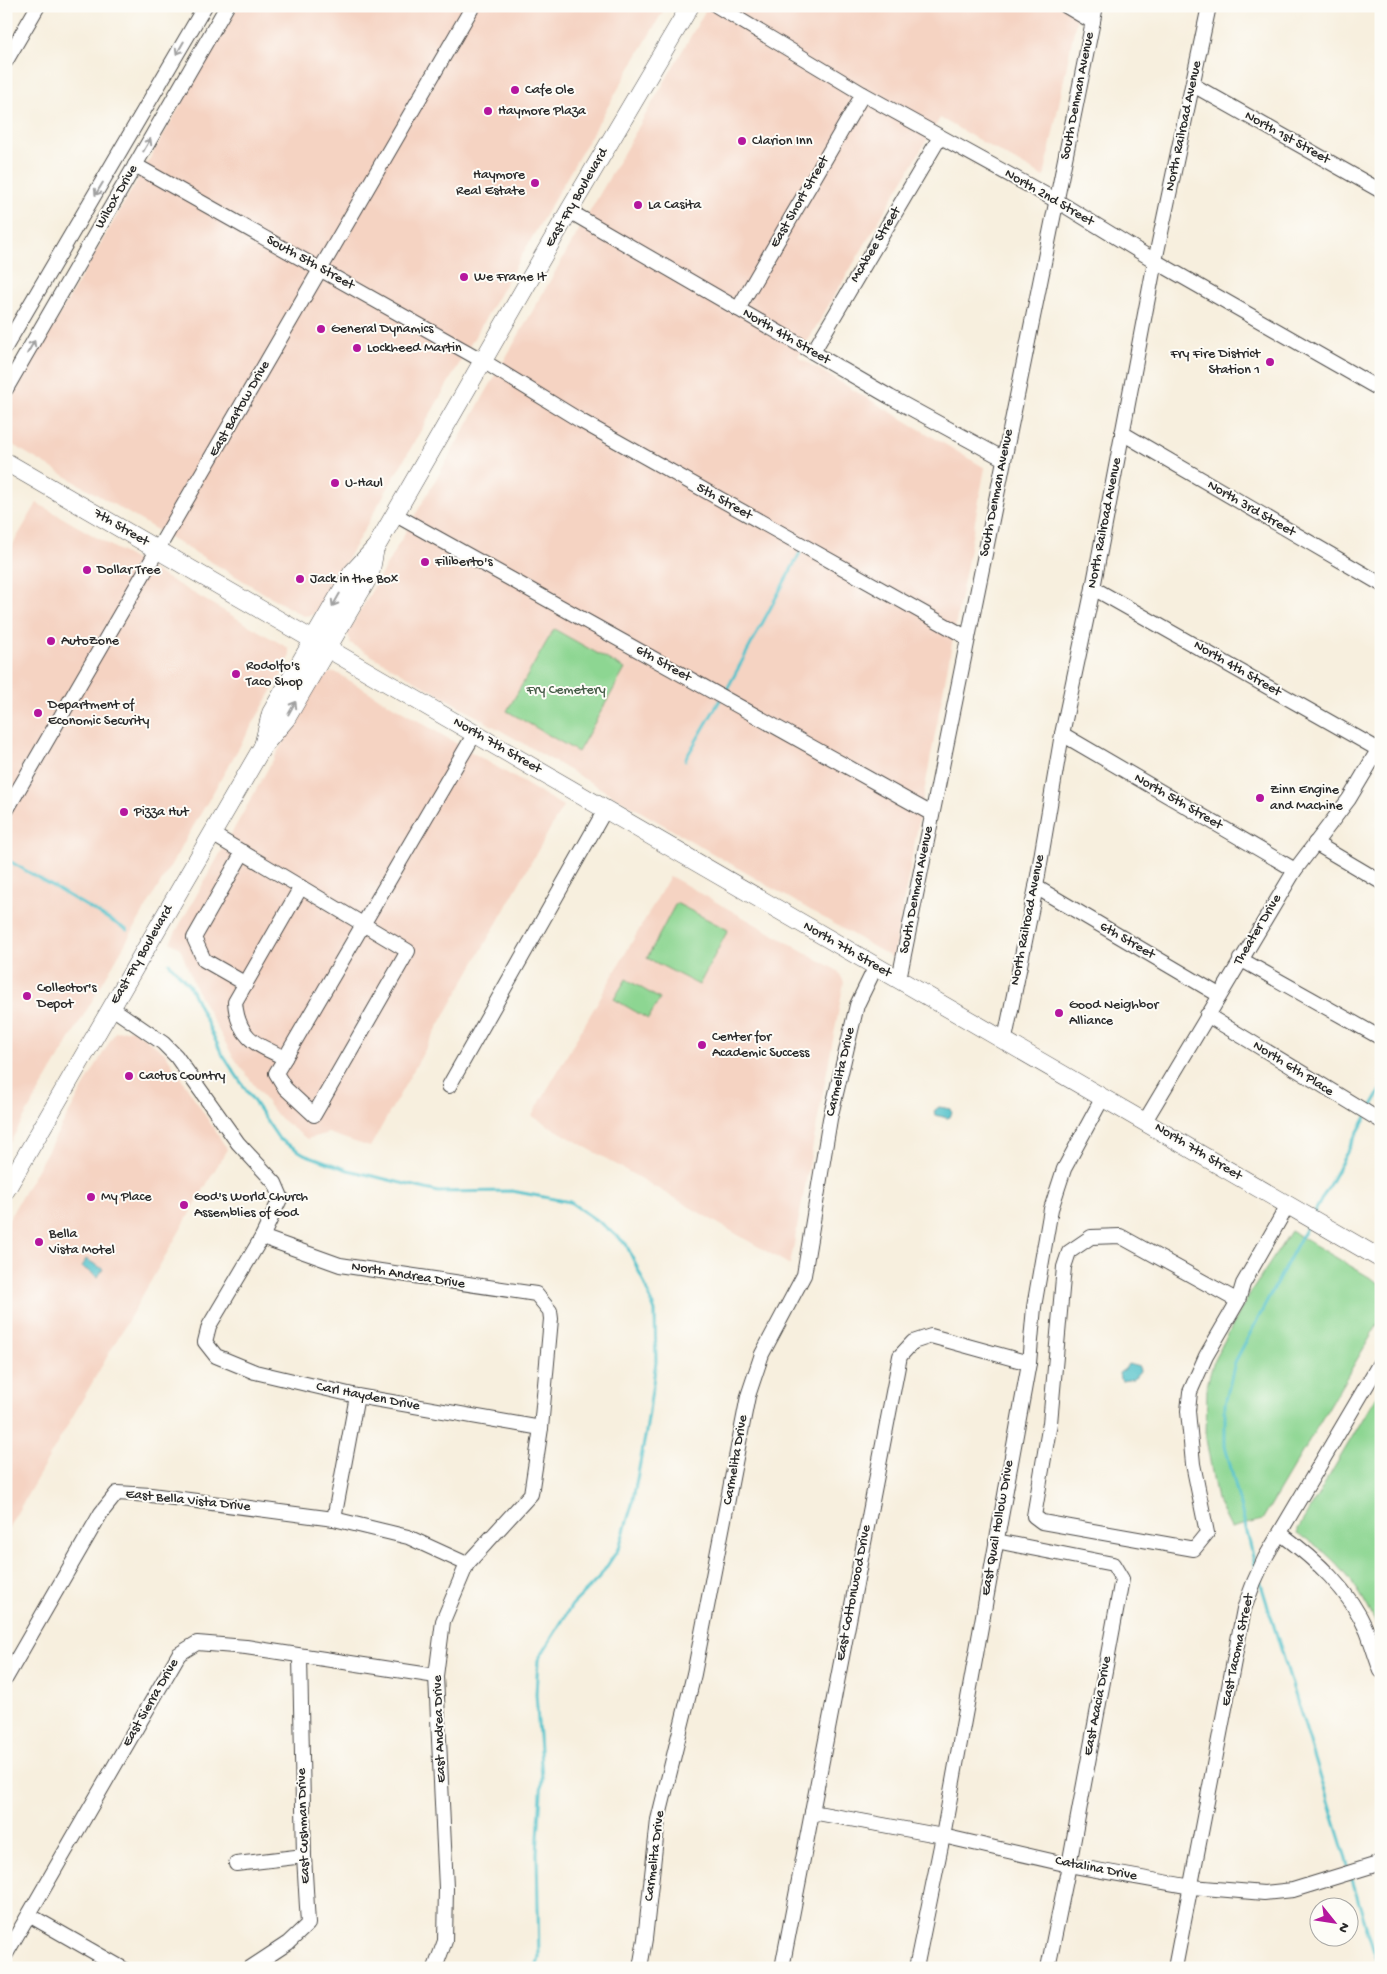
<svg xmlns="http://www.w3.org/2000/svg" width="1387" height="1974" viewBox="0 0 1387 1974" font-family="'Gochi Hand',sans-serif">
<style>
.built{fill:#f5d3c2}
.green{fill:#8dd692;stroke:#5c805e}
.water{fill:#54c2cb;stroke:#40767b}
.lines{fill:none;stroke-linecap:round;stroke-linejoin:round}
.stream{stroke:#54c2cb;stroke-width:3}
.minor-casing{stroke:#4a4846;stroke-width:16}
.major-casing{stroke:#4a4846;stroke-width:19}
.minor{stroke:#fff;stroke-width:14}
.major{stroke:#fff;stroke-width:18}
.oneway{stroke:#a0a0a0}
.poi-dot{fill:#b5179e;stroke:#fdfcf7;stroke-width:2}
.labels{text-anchor:middle;dominant-baseline:central;stroke-width:4;stroke-linejoin:round;paint-order:stroke}
.poi-label{font-size:14px;fill:#2b2b2b;stroke:#fdfcf7;text-anchor:start}
.street-label{font-size:14px;fill:#2b2b2b;stroke:#fdfcf7}
.park-label{font-size:14px;fill:#485e4a;stroke:#fdfcf7}
</style>
<rect width="100%" height="100%" fill="#fdfcf7"/>
<filter id="ink" filterUnits="userSpaceOnUse"><feTurbulence type="fractalNoise" baseFrequency=".02" numOctaves="2"/><feDisplacementMap in="SourceGraphic" scale="10" xChannelSelector="R" yChannelSelector="G"/><feConvolveMatrix kernelMatrix="1 2 1 2 8 2 1 2 1" color-interpolation-filters="sRGB"/></filter>
<filter id="wash" filterUnits="userSpaceOnUse"><feTurbulence type="fractalNoise" baseFrequency=".0096" numOctaves="4" result="noise"/><feDisplacementMap in="SourceGraphic" scale="20" xChannelSelector="R" yChannelSelector="G"/><feGaussianBlur stdDeviation="1.12" result="paint"/><feColorMatrix in="noise" values="0 0 0 0 0 0 0 0 0 0 0 0 0 0 0 0 0 1.4 0 .05"/><feComposite in="paint" operator="in"/></filter>
<g filter="url(#wash)">
<rect width="100%" height="100%" fill="#f7efde"/>
<g class="built">
<path d="M 238,6 L 666,6 L 459,364 L 318,610 L 312,615 L 303,616 L 6,441 L 6,407 Z"/>
<path d="M 708,6 L 1079,6 L 1044,177 L 940,118 L 798,357 L 985,468 L 893,958 L 350,643 L 348,632 Z"/>
<path d="M 37,503 L 288,648 L 290,655 L 287,665 L 6,1149 L 6,556 Z"/>
<path d="M 335,672 L 563,806 L 370,1147 L 328,1133 L 307,1139 L 277,1116 L 232,1055 L 195,987 L 180,948 L 170,942 L 321,675 Z"/>
<path d="M 670,876 L 838,971 L 844,982 L 790,1265 L 532,1116 Z"/>
<path d="M 133,1029 L 165,1053 L 227,1149 L 6,1532 L 6,1224 L 115,1032 Z"/>
</g>
<g class="green">
<path d="M 554,629 L 625,669 L 578,752 L 507,711 Z"/>
<path d="M 676,903 L 728,930 L 699,985 L 647,958 Z"/>
<path d="M 626,979 L 660,999 L 648,1019 L 614,999 Z"/>
<path d="M 1291,1231 L 1381,1284 L 1381,1319 L 1262,1520 L 1231,1528 L 1217,1500 L 1206,1439 L 1207,1385 L 1214,1360 L 1249,1295 Z"/>
<path d="M 1381,1388 L 1381,1636 C 1365,1594 1338,1556 1298,1534 L 1298,1529 Z"/>
</g>
<g class="water">
<path d="M 939,1107 L 951,1109 L 952,1112 L 950,1117 L 947,1118 L 936,1115 L 934,1111 Z"/>
<path d="M 86,1259 L 103,1269 L 98,1277 L 82,1267 Z"/>
<path d="M 1128,1364 L 1139,1367 L 1140,1371 L 1133,1379 L 1123,1381 L 1120,1379 L 1119,1373 L 1125,1369 Z"/>
</g>
<g class="lines">
<g class="stream">
<path d="M 725,693 L 802,549"/>
<path d="M 685,760 L 720,700"/>
<path d="M 6,859 L 127,930"/>
<path d="M 169,963 L 189,985 L 222,1054 L 279,1139 L 304,1154 L 348,1170 L 438,1192 L 512,1191 L 570,1202 L 606,1227 L 626,1244 L 642,1278 L 655,1311 L 656,1362 L 646,1432 L 632,1505 L 619,1548 L 599,1578 L 572,1605 L 538,1660 L 536,1694 L 542,1778 L 537,1853 L 539,1957 L 536,1968"/>
<path d="M 1370,1109 L 1381,1090"/>
<path d="M 1313,1215 L 1366,1117"/>
<path d="M 1256,1568 L 1225,1445 L 1225,1404 L 1235,1362 L 1308,1224"/>
<path d="M 1260,1581 L 1349,1869"/>
<path d="M 1351,1877 L 1379,1968"/>
</g>
</g>
</g>
<g filter="url(#ink)">
<g class="lines">
<g class="minor-casing">
<g id="minor">
<path d="M 717,6 L 863,94 L 1057,201 L 1155,261 L 1381,390"/>
<path d="M 1066,6 L 1093,22"/>
<path d="M 6,61 L 38,6"/>
<path d="M 1193,85 L 1381,191"/>
<path d="M 135,165 L 483,361 L 581,421 L 968,638"/>
<path d="M 569,211 L 890,397 L 1004,459"/>
<path d="M 738,309 L 863,94"/>
<path d="M 6,346 L 205,6"/>
<path d="M 813,352 L 940,137"/>
<path d="M 6,389 L 227,6"/>
<path d="M 1122,433 L 1381,584"/>
<path d="M 394,514 L 932,814"/>
<path d="M 1093,588 L 1381,751"/>
<path d="M 1062,734 L 1295,870"/>
<path d="M 6,811 L 473,6"/>
<path d="M 212,834 C 277,873 343,912 408,951 L 314,1115 L 285,1088 L 276,1073 L 285,1058 L 475,733"/>
<path d="M 1315,843 L 1381,882"/>
<path d="M 243,852 L 194,938 L 204,960 L 246,984"/>
<path d="M 1036,887 L 1219,995"/>
<path d="M 1240,959 L 1381,1038"/>
<path d="M 899,979 L 1096,6"/>
<path d="M 112,1008 L 163,1043 L 176,1056 L 238,1143 L 275,1183 L 281,1197 L 262,1237 L 209,1326 L 205,1342 L 216,1356 L 255,1372 L 357,1396 L 541,1428"/>
<path d="M 1207,1015 L 1381,1121"/>
<path d="M 1002,1039 L 1006,1034 L 1036,887 L 1062,734 L 1093,588 L 1155,261 L 1209,6"/>
<path d="M 285,1058 C 255,1044 238,1038 235,1002 L 301,887"/>
<path d="M 449,1086 L 605,810"/>
<path d="M 1145,1121 L 1295,870 L 1349,799 L 1381,745"/>
<path d="M 262,1237 L 340,1265 L 536,1294 L 550,1311 L 551,1319 L 541,1428 L 531,1494 L 467,1564 L 443,1621 L 436,1676 L 446,1888 L 445,1941 L 435,1968"/>
<path d="M 1238,1301 L 1120,1236 L 1091,1237 L 1069,1252 L 1064,1267 L 1050,1423 L 1034,1516 L 1042,1522 L 1194,1549 L 1207,1533 L 1193,1464 L 1188,1411 L 1190,1392 L 1206,1356 L 1238,1301 L 1243,1284 L 1288,1205"/>
<path d="M 334,1519 L 357,1396"/>
<path d="M 1280,1533 C 1316,1560 1349,1589 1367,1631 C 1372,1644 1376,1658 1381,1671"/>
<path d="M 996,1541 L 1113,1564 L 1122,1579 L 1069,1865 L 1048,1968"/>
<path d="M 6,1678 L 101,1513 L 117,1493 L 151,1495 L 334,1519 L 408,1537 L 467,1564"/>
<path d="M 812,1812 L 943,1836 L 1069,1865 L 1192,1887 L 1264,1893 L 1293,1890 L 1381,1863"/>
<path d="M 236,1864 L 304,1856"/>
<path d="M 29,1915 L 122,1968"/>
<path d="M 6,1954 L 179,1654 L 197,1643 L 246,1647 L 436,1676"/>
<path d="M 250,1968 L 288,1943 L 308,1924 L 304,1856 L 300,1656"/>
<path d="M 640,1968 L 645,1939 L 658,1820 L 694,1674 L 748,1396 L 762,1354 L 804,1275 L 830,1119 L 857,1005 L 876,966"/>
<path d="M 782,1968 L 900,1356 L 913,1342 L 931,1336 L 1029,1363"/>
<path d="M 916,1968 L 943,1836 L 1029,1363 L 1034,1307 L 1051,1209 L 1064,1169 L 1103,1097"/>
<path d="M 1175,1968 L 1244,1609 L 1254,1582 L 1265,1558 L 1381,1361"/>
</g>
</g>
<g class="major-casing">
<g id="major">
<path d="M 6,462 L 1381,1259"/>
<path d="M 263,746 L 271,713 L 352,573 L 376,547 L 569,211 L 690,6"/>
<path d="M 6,1190 L 263,746 L 286,719 L 370,575 L 375,548"/>
</g>
</g>
<use href="#minor" class="minor"/>
<use href="#major" class="major"/>
</g>
<defs><path id="oneway-shaft" d="M-6 0H5M1.5-3L5.5 0L1.5 3" fill="none" stroke-width="1.6" stroke-linecap="round" stroke-linejoin="round" transform="scale(1.25)"/></defs>
<g class="oneway">
<use href="#oneway-shaft" transform="translate(180 48) rotate(120)"/>
<use href="#oneway-shaft" transform="translate(147 145) rotate(-60)"/>
<use href="#oneway-shaft" transform="translate(99 189) rotate(121)"/>
<use href="#oneway-shaft" transform="translate(31 347) rotate(-60)"/>
<use href="#oneway-shaft" transform="translate(336 600) rotate(120)"/>
<use href="#oneway-shaft" transform="translate(292 708) rotate(-60)"/>
</g>
</g>
<g class="poi-dot">
<circle cx="515" cy="90" r="5"/>
<circle cx="488" cy="111" r="5"/>
<circle cx="742" cy="141" r="5"/>
<circle cx="535" cy="183" r="5"/>
<circle cx="638" cy="205" r="5"/>
<circle cx="464" cy="277" r="5"/>
<circle cx="321" cy="329" r="5"/>
<circle cx="357" cy="348" r="5"/>
<circle cx="1270" cy="362" r="5"/>
<circle cx="335" cy="483" r="5"/>
<circle cx="425" cy="562" r="5"/>
<circle cx="87" cy="570" r="5"/>
<circle cx="300" cy="579" r="5"/>
<circle cx="51" cy="641" r="5"/>
<circle cx="236" cy="674" r="5"/>
<circle cx="38" cy="713" r="5"/>
<circle cx="1260" cy="798" r="5"/>
<circle cx="124" cy="812" r="5"/>
<circle cx="27" cy="996" r="5"/>
<circle cx="1059" cy="1013" r="5"/>
<circle cx="702" cy="1045" r="5"/>
<circle cx="129" cy="1076" r="5"/>
<circle cx="91" cy="1197" r="5"/>
<circle cx="184" cy="1205" r="5"/>
<circle cx="39" cy="1242" r="5"/>
</g>
<g class="labels">
<g class="poi-label">
<text x="525" y="90">Cafe Ole</text>
<text x="498" y="111">Haymore Plaza</text>
<text x="752" y="141">Clarion Inn</text>
<text x="525" y="175" text-anchor="end">Haymore<tspan x="525" dy="16">Real Estate</tspan></text>
<text x="648" y="205">La Casita</text>
<text x="474" y="277">We Frame It</text>
<text x="331" y="329">General Dynamics</text>
<text x="367" y="348">Lockheed Martin</text>
<text x="1260" y="354" text-anchor="end">Fry Fire District<tspan x="1260" dy="16">Station 1</tspan></text>
<text x="345" y="483">U-Haul</text>
<text x="435" y="562">Filiberto's</text>
<text x="97" y="570">Dollar Tree</text>
<text x="310" y="579">Jack in the Box</text>
<text x="61" y="641">AutoZone</text>
<text x="246" y="666">Rodolfo's<tspan x="246" dy="16">Taco Shop</tspan></text>
<text x="48" y="705">Department of<tspan x="48" dy="16">Economic Security</tspan></text>
<text x="1270" y="790">Zinn Engine<tspan x="1270" dy="16">and Machine</tspan></text>
<text x="134" y="812">Pizza Hut</text>
<text x="37" y="988">Collector's<tspan x="37" dy="16">Depot</tspan></text>
<text x="1069" y="1005">Good Neighbor<tspan x="1069" dy="16">Alliance</tspan></text>
<text x="712" y="1037">Center for<tspan x="712" dy="16">Academic Success</tspan></text>
<text x="139" y="1076">Cactus Country</text>
<text x="101" y="1197">My Place</text>
<text x="194" y="1197">God's World Church<tspan x="194" dy="16">Assemblies of God</tspan></text>
<text x="49" y="1234">Bella<tspan x="49" dy="16">Vista Motel</tspan></text>
</g>
<g class="street-label">
<text transform="translate(1078 96) rotate(-79)">South Denman Avenue</text>
<text transform="translate(1184 126) rotate(-78)">North Railroad Avenue</text>
<text transform="translate(1287 138) rotate(29)">North 1st Street</text>
<text transform="translate(117 197) rotate(-60)">Wilcox Drive</text>
<text transform="translate(577 198) rotate(-60)">East Fry Boulevard</text>
<text transform="translate(1049 198) rotate(30)">North 2nd Street</text>
<text transform="translate(800 202) rotate(-60)">East Short Street</text>
<text transform="translate(876 245) rotate(-59)">McAbee Street</text>
<text transform="translate(310 263) rotate(29)">South 5th Street</text>
<text transform="translate(786 337) rotate(30)">North 4th Street</text>
<text transform="translate(240 409) rotate(-60)">East Bartow Drive</text>
<text transform="translate(997 493) rotate(-79)">South Denman Avenue</text>
<text transform="translate(724 502) rotate(29)">5th Street</text>
<text transform="translate(1251 509) rotate(30)">North 3rd Street</text>
<text transform="translate(1105 523) rotate(-79)">North Railroad Avenue</text>
<text transform="translate(121 528) rotate(30)">7th Street</text>
<text transform="translate(663 664) rotate(29)">6th Street</text>
<text transform="translate(1237 669) rotate(30)">North 4th Street</text>
<text transform="translate(497 746) rotate(30)">North 7th Street</text>
<text transform="translate(1178 802) rotate(30)">North 5th Street</text>
<text transform="translate(917 890) rotate(-79)">South Denman Avenue</text>
<text transform="translate(1028 920) rotate(-79)">North Railroad Avenue</text>
<text transform="translate(1258 930) rotate(-59)">Theater Drive</text>
<text transform="translate(1127 941) rotate(30)">6th Street</text>
<text transform="translate(847 950) rotate(30)">North 7th Street</text>
<text transform="translate(142 955) rotate(-60)">East Fry Boulevard</text>
<text transform="translate(1293 1069) rotate(32)">North 6th Place</text>
<text transform="translate(841 1072) rotate(-77)">Carmelita Drive</text>
<text transform="translate(1198 1152) rotate(31)">North 7th Street</text>
<text transform="translate(408 1276) rotate(9)">North Andrea Drive</text>
<text transform="translate(368 1397) rotate(11)">Carl Hayden Drive</text>
<text transform="translate(736 1460) rotate(-80)">Carmelita Drive</text>
<text transform="translate(188 1501) rotate(6)">East Bella Vista Drive</text>
<text transform="translate(998 1528) rotate(-80)">East Quail Hollow Drive</text>
<text transform="translate(854 1593) rotate(-79)">East Cottonwood Drive</text>
<text transform="translate(1238 1650) rotate(-78)">East Tacoma Street</text>
<text transform="translate(151 1703) rotate(-60)">East Sierra Drive</text>
<text transform="translate(1098 1706) rotate(-79)">East Acacia Drive</text>
<text transform="translate(440 1729) rotate(-92)">East Andrea Drive</text>
<text transform="translate(304 1826) rotate(-92)">East Cushman Drive</text>
<text transform="translate(655 1856) rotate(-83)">Carmelita Drive</text>
<text transform="translate(1096 1869) rotate(11)">Catalina Drive</text>
</g>
<g class="park-label">
<text x="566" y="690">Fry Cemetery</text>
</g>
</g>
<rect width="1387" height="1974" fill="none" stroke="#fdfcf7" stroke-width="25"/>
<g transform="translate(1334 1922) rotate(120)"><circle r="24" fill="#fdfcf7" stroke="#a9a8a5"/>
<path d="M0-4L9 19L0 12L-9 19Z" fill="#b5179e"/>
<text y="-8" font-size="14" font-weight="bold" text-anchor="middle" fill="#2b2b2b">N</text>
</g>
</svg>
